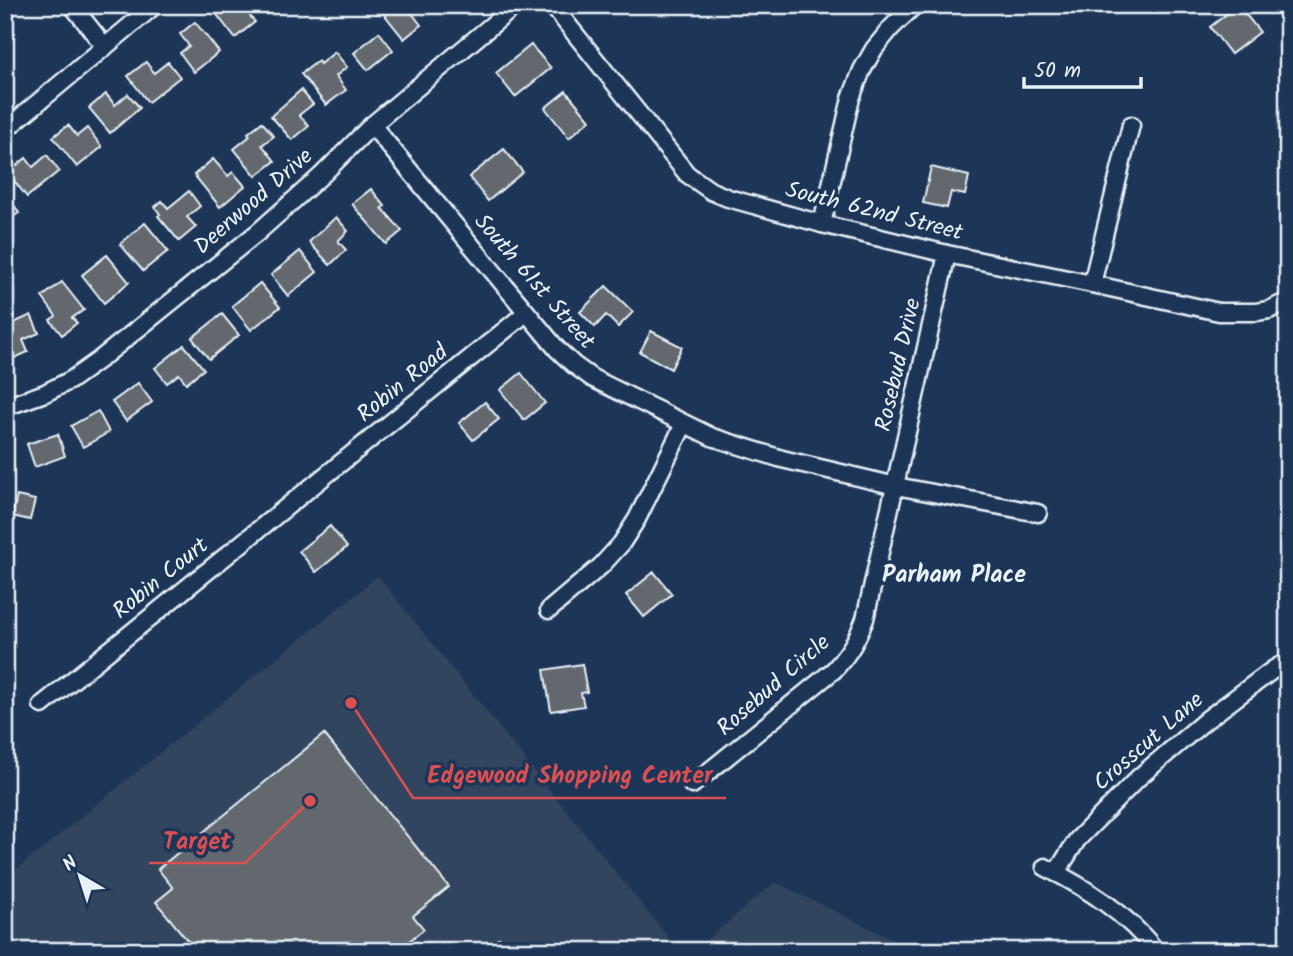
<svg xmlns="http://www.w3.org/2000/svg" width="1293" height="956" viewBox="0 0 1293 956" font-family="Kalam,sans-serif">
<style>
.built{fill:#32445e}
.building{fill:#64676e;stroke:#e8f1f8;stroke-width:2}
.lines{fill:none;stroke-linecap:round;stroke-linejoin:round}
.minor-casing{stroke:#e8f1f8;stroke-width:21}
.minor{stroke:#1d3557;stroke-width:16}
.labels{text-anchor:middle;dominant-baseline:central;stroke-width:7;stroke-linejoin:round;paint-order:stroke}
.street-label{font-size:23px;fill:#e8f1f8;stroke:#1d3557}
.neighbourhood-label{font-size:24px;font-weight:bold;fill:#e8f1f8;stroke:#1d3557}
.leader{fill:none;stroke:#da5052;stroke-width:2.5}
.callout-dot{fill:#da5052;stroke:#1d3557;stroke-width:2.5}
.callout-label{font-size:24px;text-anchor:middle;font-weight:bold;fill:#da5052;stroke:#1d3557;stroke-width:7;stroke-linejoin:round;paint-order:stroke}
</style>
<rect width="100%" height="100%" fill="#1d3557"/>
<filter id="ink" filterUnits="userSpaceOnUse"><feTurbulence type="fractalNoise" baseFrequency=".0143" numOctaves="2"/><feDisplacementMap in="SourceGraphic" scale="14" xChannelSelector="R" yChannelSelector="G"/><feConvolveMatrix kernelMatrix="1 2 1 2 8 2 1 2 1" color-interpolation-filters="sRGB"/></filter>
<g filter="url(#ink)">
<g class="built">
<path d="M 378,576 L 679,951 L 5,951 L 5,879 Z"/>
<path d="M 775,882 L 916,951 L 694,951 Z"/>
</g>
<g class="building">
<path d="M 214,5 L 250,5 L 251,7 L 246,11 L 255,22 L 235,38 L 211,7 Z"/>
<path d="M 383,5 L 406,5 L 421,25 L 404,39 L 380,9 Z"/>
<path d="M 1238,5 L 1260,32 L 1231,54 L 1210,27 Z"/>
<path d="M 195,22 L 219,52 L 194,72 L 180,53 L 189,46 L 180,34 Z"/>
<path d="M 379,32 L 393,50 L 368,70 L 354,53 Z"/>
<path d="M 531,45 L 551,68 L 515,97 L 496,73 Z"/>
<path d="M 335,52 L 347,67 L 336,76 L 346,90 L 326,105 L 301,74 L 318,61 L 320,64 Z"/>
<path d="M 146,62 L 154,73 L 168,62 L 180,77 L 148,102 L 128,76 Z"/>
<path d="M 301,90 L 313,104 L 299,115 L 309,126 L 292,140 L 271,116 Z"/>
<path d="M 566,91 L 590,120 L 569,138 L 545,108 Z"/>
<path d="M 106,94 L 115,105 L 128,94 L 140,108 L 110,133 L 89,108 Z"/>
<path d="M 262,122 L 274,136 L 262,145 L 275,161 L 256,176 L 234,149 L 250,136 L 248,133 Z"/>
<path d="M 68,125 L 77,136 L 87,128 L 102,147 L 77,167 L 53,137 Z"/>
<path d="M 504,149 L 523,172 L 488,201 L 469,177 Z"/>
<path d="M 47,155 L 59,171 L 27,197 L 8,173 L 26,158 L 33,167 Z"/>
<path d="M 213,159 L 228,176 L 233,172 L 245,186 L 220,207 L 194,175 Z"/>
<path d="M 931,167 L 969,176 L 965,195 L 951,192 L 947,208 L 923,203 Z"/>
<path d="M 371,189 L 385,206 L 382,208 L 402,231 L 386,244 L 352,204 Z"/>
<path d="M 5,191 L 19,213 L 5,222 Z"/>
<path d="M 189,191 L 200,206 L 187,217 L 196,227 L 179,241 L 158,216 L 160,214 L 155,207 L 162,201 L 168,208 Z"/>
<path d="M 336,217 L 348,231 L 338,241 L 346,250 L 330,265 L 309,242 Z"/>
<path d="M 145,223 L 168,251 L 143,271 L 120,244 Z"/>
<path d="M 300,251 L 317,272 L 288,296 L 271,275 Z"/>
<path d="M 107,255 L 129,282 L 104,303 L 82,275 Z"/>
<path d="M 62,282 L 84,310 L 72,318 L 77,323 L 62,335 L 50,320 L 56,316 L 42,297 Z"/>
<path d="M 260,283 L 280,307 L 251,330 L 232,306 Z"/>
<path d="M 606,286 L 633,312 L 618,327 L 606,315 L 595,327 L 580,312 Z"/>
<path d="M 222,314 L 239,335 L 209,359 L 192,338 Z"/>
<path d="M 31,315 L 39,333 L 23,340 L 28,352 L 8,361 L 5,354 L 5,327 Z"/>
<path d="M 651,331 L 682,347 L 671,369 L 640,352 Z"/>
<path d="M 184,345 L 204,369 L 186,383 L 179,374 L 167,383 L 155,368 Z"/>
<path d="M 521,373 L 545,403 L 524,420 L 500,390 Z"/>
<path d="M 138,383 L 152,402 L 126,421 L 112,402 Z"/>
<path d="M 485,402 L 499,419 L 473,440 L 459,423 Z"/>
<path d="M 98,411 L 109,432 L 83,447 L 71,426 Z"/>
<path d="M 58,434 L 65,456 L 35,467 L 27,444 Z"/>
<path d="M 17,496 L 35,500 L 30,520 L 12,516 Z"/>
<path d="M 330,526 L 347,547 L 316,572 L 299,551 Z"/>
<path d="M 654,572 L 672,594 L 644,617 L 626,595 Z"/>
<path d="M 582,664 L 587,692 L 581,693 L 584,706 L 551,711 L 544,670 Z"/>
<path d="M 324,734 L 449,887 L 413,916 L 424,929 L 397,951 L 196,951 L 156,902 L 173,888 L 158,869 Z"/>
<path d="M 499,938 L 510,951 L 484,951 Z"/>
</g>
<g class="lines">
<g class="minor-casing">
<g id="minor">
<path d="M 72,5 L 105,47"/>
<path d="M 552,5 L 687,174 L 711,191 L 728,198 L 822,224 L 947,254 L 1092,284 L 1219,312 L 1256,312 L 1269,310 L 1288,301"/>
<path d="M 372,125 L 557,349 L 574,365 L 592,378 L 712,437 L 782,459 L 896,486 L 1038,513"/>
<path d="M 5,130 L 155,5"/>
<path d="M 822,224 L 851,98 L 862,70 L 874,49 L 891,28 L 915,5"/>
<path d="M 1092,284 L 1131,125"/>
<path d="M 5,407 L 45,393 L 71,380 L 99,360 L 257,233 L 322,175 L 372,125 L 516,5"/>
<path d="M 549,610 L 601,566 L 621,544 L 637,519 L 684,424"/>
<path d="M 42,705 L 526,313"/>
<path d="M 692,785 L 834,670 C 849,653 857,640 865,619 L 947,254"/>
<path d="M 1045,867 C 1088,889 1126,913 1156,951"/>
<path d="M 1056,873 L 1077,840 L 1138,778 L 1206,720 L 1274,669 L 1288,661"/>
</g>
</g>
<use href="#minor" class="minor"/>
</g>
</g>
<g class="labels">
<g class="street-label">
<text transform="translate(254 202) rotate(-41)">Deerwood Drive</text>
<text transform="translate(874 212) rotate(14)">South 62nd Street</text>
<text transform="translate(534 282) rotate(49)">South 61st Street</text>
<text transform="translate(899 365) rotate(-77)">Rosebud Drive</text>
<text transform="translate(403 384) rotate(-39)">Robin Road</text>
<text transform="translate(161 579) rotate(-39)">Robin Court</text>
<text transform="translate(774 686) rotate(-41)">Rosebud Circle</text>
<text transform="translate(1149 742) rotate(-41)">Crosscut Lane</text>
</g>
<g class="neighbourhood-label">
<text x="954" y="575">Parham Place</text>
</g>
</g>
<path class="leader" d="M351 703L413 798H726M310 801L245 863H149"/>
<g class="callout-dot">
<circle cx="351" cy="703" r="7"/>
<circle cx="310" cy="801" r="7"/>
</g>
<g class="callout-label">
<text x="570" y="783">Edgewood Shopping Center</text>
<text x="197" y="849">Target</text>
</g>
<rect width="1293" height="956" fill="none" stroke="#1d3557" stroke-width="28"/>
<rect x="14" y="14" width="1265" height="928" fill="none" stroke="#e8f1f8" stroke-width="2.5" filter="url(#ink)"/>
<g transform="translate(80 876) rotate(321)" stroke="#1d3557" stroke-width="5" paint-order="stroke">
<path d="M0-5L12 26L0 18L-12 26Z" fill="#e8f1f8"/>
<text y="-10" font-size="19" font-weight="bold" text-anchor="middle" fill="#e8f1f8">N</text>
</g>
<path d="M1024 77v10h117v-10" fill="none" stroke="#e8f1f8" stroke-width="3.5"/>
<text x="1034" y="77" font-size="21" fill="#e8f1f8" stroke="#1d3557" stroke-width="5" paint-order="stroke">50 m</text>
</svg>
